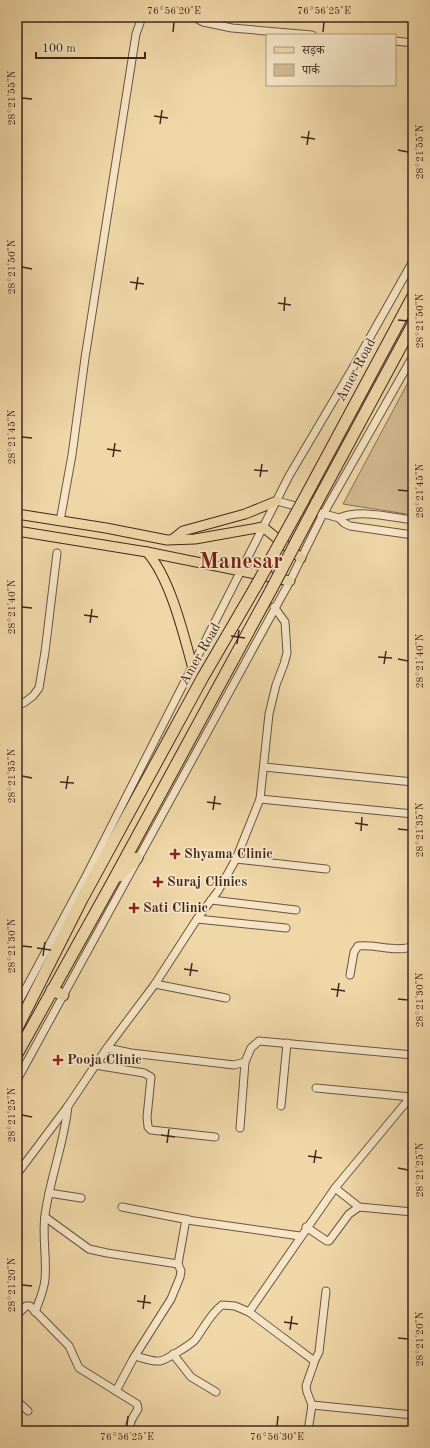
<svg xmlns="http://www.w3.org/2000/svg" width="430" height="1448" viewBox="0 0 430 1448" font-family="'Old Standard TT','Noto Serif Devanagari',serif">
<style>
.green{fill:#d1b990;stroke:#897057}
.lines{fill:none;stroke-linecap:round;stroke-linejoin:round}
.minor-casing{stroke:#6c5340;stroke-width:9}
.major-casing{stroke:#41271e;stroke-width:11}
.highway-casing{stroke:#41271e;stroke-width:13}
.minor{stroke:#f5e5c6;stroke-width:7}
.major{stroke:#efd7a7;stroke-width:9}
.highway{stroke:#efd7a7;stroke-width:11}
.highway-bridge-casing{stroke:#41271e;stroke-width:13;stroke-linecap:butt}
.highway-bridge{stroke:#efd7a7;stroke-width:11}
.ticks{fill:none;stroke:#41271e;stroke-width:1.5}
.poi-dot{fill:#8f2418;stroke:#f5e5c6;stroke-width:1.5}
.labels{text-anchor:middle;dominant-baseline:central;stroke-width:3.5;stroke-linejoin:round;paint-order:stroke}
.street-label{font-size:14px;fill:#41271e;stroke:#f5e5c6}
.poi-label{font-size:14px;font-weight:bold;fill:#41271e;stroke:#f5e5c6;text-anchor:start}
.town-label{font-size:22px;font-weight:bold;fill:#7a1f14;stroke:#f5e5c6}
.neatline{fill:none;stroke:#41271e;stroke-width:1.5}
.ticks-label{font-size:10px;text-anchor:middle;fill:#41271e}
</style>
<rect width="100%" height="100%" fill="#efd7a7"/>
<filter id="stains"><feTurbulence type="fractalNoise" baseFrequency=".005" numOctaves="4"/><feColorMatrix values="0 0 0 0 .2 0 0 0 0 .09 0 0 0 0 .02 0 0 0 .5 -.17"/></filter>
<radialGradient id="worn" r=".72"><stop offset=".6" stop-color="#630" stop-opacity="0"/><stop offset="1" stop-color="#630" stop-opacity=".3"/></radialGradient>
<path class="green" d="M 413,373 L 413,515 L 343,504 Z"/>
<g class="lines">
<g class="minor-casing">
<g id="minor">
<path d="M 194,17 L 203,22 L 232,28 L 312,35"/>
<path d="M 395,41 L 413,43"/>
<path d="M 277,501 L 339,518 L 344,523 L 350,526 L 413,535"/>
<path d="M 339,518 C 361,509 389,517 413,520"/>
<path d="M 60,521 L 72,455 L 85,358 L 136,34 L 142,17"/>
<path d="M 17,706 L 25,702 L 33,696 L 39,688 L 45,652 L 57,553"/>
<path d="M 264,767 L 413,782"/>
<path d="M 260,799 L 413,814"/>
<path d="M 236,859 L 326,869"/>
<path d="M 211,900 L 296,910"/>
<path d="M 197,919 L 286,928"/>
<path d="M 350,975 L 354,952 L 358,946 C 375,944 399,953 413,946"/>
<path d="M 155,984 L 226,998"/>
<path d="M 17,1005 L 84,880 L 289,476 L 351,371 L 413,261"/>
<path d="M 107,1048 L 131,1053 L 234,1065 L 245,1062 L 251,1048 L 259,1041 L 413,1055"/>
<path d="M 95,1065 L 144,1073 L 151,1077 L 147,1117 L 148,1127 L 151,1130 L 215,1137"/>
<path d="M 17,1080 L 290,581 L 321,518 L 413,356"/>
<path d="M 316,1088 L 411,1097"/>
<path d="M 281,1106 L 287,1043"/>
<path d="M 240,1128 L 245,1062"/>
<path d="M 17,1174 L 68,1106 L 107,1048 L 155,984 L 197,919 L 218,891 L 236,859 L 260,799 L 269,714 L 276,685 L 284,664 L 287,653 L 285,622 L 274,607"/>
<path d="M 335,1188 L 359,1207"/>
<path d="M 49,1193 L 81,1198"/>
<path d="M 122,1207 L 194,1221 L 300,1236"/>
<path d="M 45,1217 L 89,1249 L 107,1253 L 178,1264 L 186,1219"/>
<path d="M 306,1227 L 327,1241 L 329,1241 L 349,1214 L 359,1207 L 413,1212"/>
<path d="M 35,1312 C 39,1301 44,1291 45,1279 C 47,1258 42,1236 45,1215 C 50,1178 64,1144 68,1106"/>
<path d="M 17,1315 L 26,1306 L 30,1306 L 69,1346 L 79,1368 L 137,1404 L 138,1409 C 134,1416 128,1423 130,1431"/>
<path d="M 173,1354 L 191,1377 L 216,1392"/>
<path d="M 135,1356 C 143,1358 152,1362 160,1361 C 166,1360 190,1345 195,1340 C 204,1328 210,1314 222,1305 L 235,1306 L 249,1312"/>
<path d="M 314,1362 L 319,1352 L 326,1291"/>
<path d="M 116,1391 L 133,1359 L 171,1299 L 180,1277 L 181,1271 L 178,1264"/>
<path d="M 17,1401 L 28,1411"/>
<path d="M 312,1405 L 413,1415"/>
<path d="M 308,1431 L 312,1405 L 307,1392 L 306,1386 L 314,1363 L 313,1360 L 249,1312 L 335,1188 L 413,1094"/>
</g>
</g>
<g class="major-casing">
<g id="major">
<path d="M 17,514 L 106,528 L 167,540 L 195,539 L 263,527 L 301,558"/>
<path d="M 17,531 L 147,552 L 290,581"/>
<path d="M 173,539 L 183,531 L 245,514 L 277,501"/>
<path d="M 147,552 C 170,578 183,632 192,665"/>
</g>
</g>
<g class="highway-casing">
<g id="highway">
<path d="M 303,501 L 413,296"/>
<path d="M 316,504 L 413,324"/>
<path d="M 119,876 L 137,858"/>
<path d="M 52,990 L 63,995"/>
<path d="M 17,1028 L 82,899 L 203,677 L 256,586"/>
<path d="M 17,1054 L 112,883 L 271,590"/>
</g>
</g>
<use href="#minor" class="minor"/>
<use href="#major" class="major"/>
<use href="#highway" class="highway"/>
<g class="highway-bridge-casing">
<g id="highway-bridge">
<path d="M 256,586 L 303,501"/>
<path d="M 271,590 L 316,504"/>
</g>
</g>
<use href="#highway-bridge" class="highway-bridge"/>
</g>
<path class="ticks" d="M 173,32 L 174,22M 323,32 L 324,22M 22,98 L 32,99M 154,116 L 168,118M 160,124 L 162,110M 301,137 L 315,139M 307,145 L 309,131M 398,150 L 408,152M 22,267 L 32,269M 130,282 L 144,284M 136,290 L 138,277M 278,303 L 291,305M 284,311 L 285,297M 398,320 L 408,321M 22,437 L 32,438M 107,449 L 121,451M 113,457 L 115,443M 254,470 L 268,471M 260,477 L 262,464M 398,490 L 408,491M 22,607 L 32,608M 84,615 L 98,617M 90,623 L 92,609M 231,636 L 245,638M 237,644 L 239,630M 378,657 L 392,658M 398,659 L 408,661M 384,664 L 386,651M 22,776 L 32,778M 60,782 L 74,783M 66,789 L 68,776M 207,802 L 221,804M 213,810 L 215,796M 355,823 L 368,825M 398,829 L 408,830M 361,831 L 362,817M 22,946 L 32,947M 37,948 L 51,950M 43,956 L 45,942M 184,969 L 198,971M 190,976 L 192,963M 331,989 L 345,991M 337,997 L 339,983M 398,999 L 408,1000M 22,1115 L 32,1117M 161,1135 L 175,1137M 167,1143 L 169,1129M 308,1156 L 322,1158M 314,1163 L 316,1150M 398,1168 L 408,1170M 22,1285 L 32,1286M 137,1301 L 151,1303M 143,1309 L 145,1295M 284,1322 L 298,1324M 290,1330 L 292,1316M 398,1338 L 408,1339M 127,1426 L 128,1416M 277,1426 L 278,1416"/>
<g class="poi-dot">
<path d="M173 848h4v4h4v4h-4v4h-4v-4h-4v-4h4z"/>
<path d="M156 876h4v4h4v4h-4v4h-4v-4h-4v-4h4z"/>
<path d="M132 902h4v4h4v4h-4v4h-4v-4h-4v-4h4z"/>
<path d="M56 1054h4v4h4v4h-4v4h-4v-4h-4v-4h4z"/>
</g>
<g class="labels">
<g class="street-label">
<text transform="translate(356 370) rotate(-62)">Amer Road</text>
<text transform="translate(200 654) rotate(-60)">Amer Road</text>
</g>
<g class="poi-label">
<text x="184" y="854">Shyama Clinic</text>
<text x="167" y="882">Suraj Clinics</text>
<text x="143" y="908">Sati Clinic</text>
<text x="67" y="1060">Pooja Clinic</text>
</g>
<g class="town-label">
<text x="241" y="562">Manesar</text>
</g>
</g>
<rect width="430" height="1448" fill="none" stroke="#efd7a7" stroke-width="44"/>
<rect x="266" y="34" width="130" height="52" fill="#f5e5c6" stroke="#ad9983"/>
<rect x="274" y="47" width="20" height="6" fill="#efd7a7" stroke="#ad9983"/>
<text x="302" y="54" font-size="12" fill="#41271e">सड़क</text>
<rect x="274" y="64" width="20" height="12" fill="#d1b990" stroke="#ad9983"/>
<text x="302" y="74" font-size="12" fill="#41271e">पार्क</text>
<path d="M36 52v6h109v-6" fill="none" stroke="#41271e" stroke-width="2"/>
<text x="42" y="52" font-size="12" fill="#41271e" stroke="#f5e5c6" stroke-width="3" paint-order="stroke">100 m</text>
<rect x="22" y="22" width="386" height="1404" class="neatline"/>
<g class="ticks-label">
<text x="174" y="14">76°56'20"E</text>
<text x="324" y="14">76°56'25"E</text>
<text transform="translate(11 98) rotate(-90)" y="4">28°21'55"N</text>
<text transform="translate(419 152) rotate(-90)" y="4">28°21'55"N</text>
<text transform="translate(11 267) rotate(-90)" y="4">28°21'50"N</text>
<text transform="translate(419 321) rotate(-90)" y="4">28°21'50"N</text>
<text transform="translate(11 437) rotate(-90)" y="4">28°21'45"N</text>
<text transform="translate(419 491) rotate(-90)" y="4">28°21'45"N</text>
<text transform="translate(11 607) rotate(-90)" y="4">28°21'40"N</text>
<text transform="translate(419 661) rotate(-90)" y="4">28°21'40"N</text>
<text transform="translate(11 776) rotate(-90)" y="4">28°21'35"N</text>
<text transform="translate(419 830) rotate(-90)" y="4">28°21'35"N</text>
<text transform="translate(11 946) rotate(-90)" y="4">28°21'30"N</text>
<text transform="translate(419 1000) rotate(-90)" y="4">28°21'30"N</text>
<text transform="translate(11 1115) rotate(-90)" y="4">28°21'25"N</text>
<text transform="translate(419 1170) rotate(-90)" y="4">28°21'25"N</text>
<text transform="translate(11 1285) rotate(-90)" y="4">28°21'20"N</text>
<text transform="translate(419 1339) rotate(-90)" y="4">28°21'20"N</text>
<text x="127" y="1440">76°56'25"E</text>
<text x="277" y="1440">76°56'30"E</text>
</g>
<rect width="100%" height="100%" filter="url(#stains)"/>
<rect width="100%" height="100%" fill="url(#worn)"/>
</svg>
